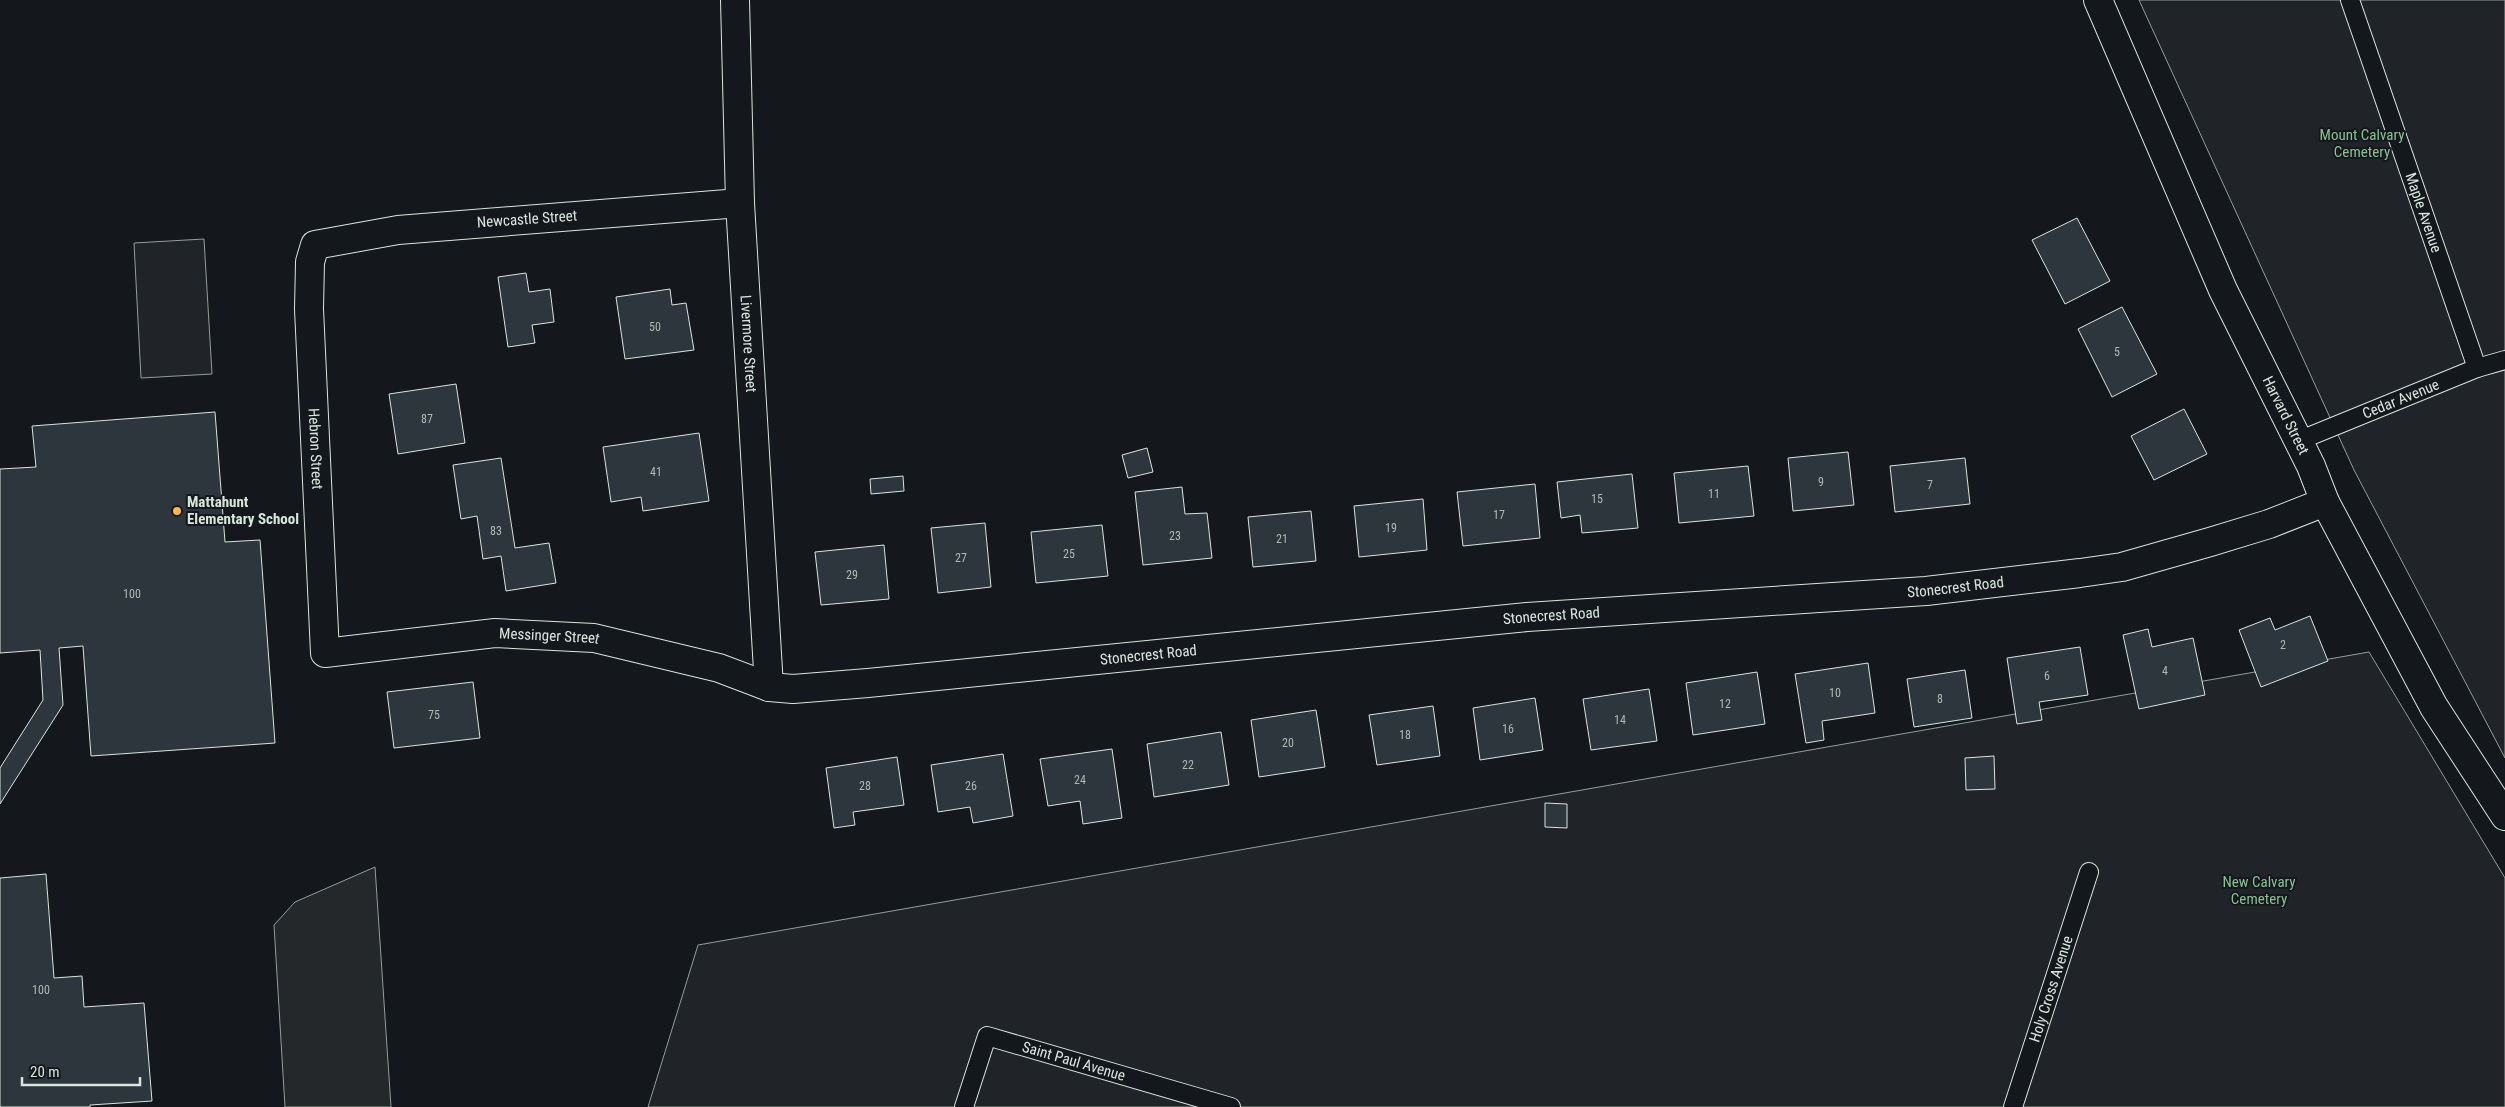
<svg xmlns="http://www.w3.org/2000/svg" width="2505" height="1107" viewBox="0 0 2505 1107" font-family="'Roboto Condensed',sans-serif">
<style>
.green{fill:#202428;stroke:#939e99}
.parking{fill:#24282b;stroke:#939e99}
.building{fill:#2c363c;stroke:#d8e6dc}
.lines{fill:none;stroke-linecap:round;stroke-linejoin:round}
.service-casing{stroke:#d8e6dc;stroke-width:20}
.minor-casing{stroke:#d8e6dc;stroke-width:30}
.secondary-casing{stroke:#d8e6dc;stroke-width:30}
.service{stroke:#14181c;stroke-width:18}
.minor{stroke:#14181c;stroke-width:28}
.secondary{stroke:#14181c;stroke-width:28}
.poi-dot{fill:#ffb74d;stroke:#14181c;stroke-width:2}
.labels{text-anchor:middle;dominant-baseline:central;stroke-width:4;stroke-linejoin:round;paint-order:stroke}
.number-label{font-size:12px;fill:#adbab4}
.park-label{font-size:15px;fill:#8ac095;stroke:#14181c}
.street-label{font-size:15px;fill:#d8e6dc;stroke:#14181c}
.poi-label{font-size:15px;font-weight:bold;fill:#d8e6dc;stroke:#14181c;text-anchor:start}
</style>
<rect width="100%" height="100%" fill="#14181c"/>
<g class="green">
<path d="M 2139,0 L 2505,0 L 2505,758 L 2354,470 Z"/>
<path d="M 204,239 L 212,374 L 141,378 L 134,243 Z"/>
<path d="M 2369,652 L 2505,878 L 2505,1107 L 648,1107 L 698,945 Z"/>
</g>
<path class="parking" d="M 375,867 L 391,1107 L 285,1107 L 274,925 L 295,902 Z"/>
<g class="building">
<path d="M 2077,218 L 2110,281 L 2065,304 L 2032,240 Z"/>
<path d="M 526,273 L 529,292 L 550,289 L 554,322 L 532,325 L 535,343 L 508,347 L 498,277 Z"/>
<path d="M 670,289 L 672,305 L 686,303 L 694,350 L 625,359 L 616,297 Z"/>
<path d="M 2122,307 L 2157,374 L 2112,397 L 2078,329 Z"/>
<path d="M 456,384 L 465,443 L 398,454 L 389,394 Z"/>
<path d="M 2184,409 L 2207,454 L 2154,480 L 2131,436 Z"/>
<path d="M 215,412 L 225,542 L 260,540 L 275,743 L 91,756 L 83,646 L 59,648 L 63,705 L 0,804 L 0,768 L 43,700 L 40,650 L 0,653 L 0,469 L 36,467 L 32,426 Z"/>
<path d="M 699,433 L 709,501 L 643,511 L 641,497 L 611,502 L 603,447 Z"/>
<path d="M 1147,448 L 1153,472 L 1128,478 L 1122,455 Z"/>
<path d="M 1848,452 L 1854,505 L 1793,511 L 1788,458 Z"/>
<path d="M 501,458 L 515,548 L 549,543 L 556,583 L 506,591 L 501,556 L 483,559 L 477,516 L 461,519 L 453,465 Z"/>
<path d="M 1965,458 L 1970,504 L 1895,512 L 1890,466 Z"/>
<path d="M 1748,466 L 1754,516 L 1679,523 L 1674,473 Z"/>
<path d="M 1632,474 L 1638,528 L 1582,533 L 1580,515 L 1561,518 L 1557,482 Z"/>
<path d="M 903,476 L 904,491 L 871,494 L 870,479 Z"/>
<path d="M 1535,484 L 1540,538 L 1463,546 L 1457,492 Z"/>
<path d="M 1182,487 L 1185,514 L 1207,513 L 1212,558 L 1143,565 L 1135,492 Z"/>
<path d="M 1423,499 L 1427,550 L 1359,557 L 1354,506 Z"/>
<path d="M 1311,511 L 1316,561 L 1253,567 L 1248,517 Z"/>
<path d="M 985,523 L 991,587 L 938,593 L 931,528 Z"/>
<path d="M 1102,525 L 1108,576 L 1036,583 L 1031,532 Z"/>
<path d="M 884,545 L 889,599 L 821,605 L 815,552 Z"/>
<path d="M 2310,616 L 2328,661 L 2261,687 L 2239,630 L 2270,618 L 2275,630 Z"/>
<path d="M 2148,629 L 2152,647 L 2193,638 L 2205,695 L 2139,709 L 2123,635 Z"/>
<path d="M 2080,647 L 2088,695 L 2039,702 L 2042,720 L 2017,724 L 2007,658 Z"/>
<path d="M 1868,663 L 1875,713 L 1822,721 L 1824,740 L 1806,743 L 1795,674 Z"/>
<path d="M 1965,670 L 1972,718 L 1914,727 L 1907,679 Z"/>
<path d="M 1757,672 L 1765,724 L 1693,735 L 1686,683 Z"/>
<path d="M 473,682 L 480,738 L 394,748 L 387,692 Z"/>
<path d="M 1649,689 L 1657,741 L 1591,750 L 1583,699 Z"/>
<path d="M 1535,698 L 1543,750 L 1480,760 L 1473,708 Z"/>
<path d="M 1433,706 L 1440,756 L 1377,765 L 1369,715 Z"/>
<path d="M 1316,710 L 1325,767 L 1259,777 L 1251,720 Z"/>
<path d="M 1221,732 L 1229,785 L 1154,797 L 1147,744 Z"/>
<path d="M 1112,749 L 1122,818 L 1083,824 L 1080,801 L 1048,806 L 1040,759 Z"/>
<path d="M 1003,754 L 1013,816 L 973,823 L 970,807 L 938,812 L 931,765 Z"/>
<path d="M 1994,756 L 1995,789 L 1966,790 L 1965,758 Z"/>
<path d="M 897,757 L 904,805 L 853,812 L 855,825 L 834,828 L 826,768 Z"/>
<path d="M 1545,803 L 1567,804 L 1567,828 L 1545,827 Z"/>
<path d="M 46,874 L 54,978 L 82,976 L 84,1007 L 144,1003 L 152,1101 L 90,1105 L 90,1107 L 0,1107 L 0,878 Z"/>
</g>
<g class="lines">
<g class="service-casing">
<g id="service">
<path id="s1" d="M 2350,0 L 2477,368"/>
<path id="s2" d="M 2298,441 L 2477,368 L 2505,360"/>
<path id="s3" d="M 964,1107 L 987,1036 L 1231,1107"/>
<path id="s4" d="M 2013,1107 L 2089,872"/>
</g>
</g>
<g class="minor-casing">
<g id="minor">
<path id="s5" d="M 735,0 L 740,203 L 769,687"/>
<path id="s6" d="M 740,203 L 398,230 L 315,245 L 310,262 L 309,309 L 325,653 L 495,633 L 594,638 L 719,668 L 769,687 L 793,689 L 868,683 L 1527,617 L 1926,591 L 2080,573 L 2122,567 L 2210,542 L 2269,524 L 2325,502"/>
</g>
</g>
<g class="secondary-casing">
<g id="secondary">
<path id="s7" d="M 2098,0 L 2223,290 L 2311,466 L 2325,502 L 2434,707 L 2505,816"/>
</g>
</g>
<use href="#service" class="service"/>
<use href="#minor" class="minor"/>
<use href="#secondary" class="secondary"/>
</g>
<circle class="poi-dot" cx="177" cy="511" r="5"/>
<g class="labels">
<g class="number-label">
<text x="655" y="327">50</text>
<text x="2117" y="352">5</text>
<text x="427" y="419">87</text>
<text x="656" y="472">41</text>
<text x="1821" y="482">9</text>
<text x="1930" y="485">7</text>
<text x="1714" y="494">11</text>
<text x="1597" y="499">15</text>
<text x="1499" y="515">17</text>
<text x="1391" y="528">19</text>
<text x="496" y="531">83</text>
<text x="1175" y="536">23</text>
<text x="1282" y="539">21</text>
<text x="1069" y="554">25</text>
<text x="961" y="558">27</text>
<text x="852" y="575">29</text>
<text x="132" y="594">100</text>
<text x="2283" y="645">2</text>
<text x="2165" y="671">4</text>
<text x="2047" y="676">6</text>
<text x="1835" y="693">10</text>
<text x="1940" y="699">8</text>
<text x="1725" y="704">12</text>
<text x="434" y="715">75</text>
<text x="1620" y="720">14</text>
<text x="1508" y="729">16</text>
<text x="1405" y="735">18</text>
<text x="1288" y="743">20</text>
<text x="1188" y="765">22</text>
<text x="1080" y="780">24</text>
<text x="865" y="786">28</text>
<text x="971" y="786">26</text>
<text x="41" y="990">100</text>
</g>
<g class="park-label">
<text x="2362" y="135">Mount Calvary<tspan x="2362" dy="17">Cemetery</tspan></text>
<text x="2259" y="882">New Calvary<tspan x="2259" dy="17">Cemetery</tspan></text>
</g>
<g class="street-label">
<text stroke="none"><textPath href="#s1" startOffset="225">Maple Avenue</textPath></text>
<text transform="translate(527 219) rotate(-4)">Newcastle Street</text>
<text stroke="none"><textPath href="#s5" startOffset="344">Livermore Street</textPath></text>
<text stroke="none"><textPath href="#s2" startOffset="111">Cedar Avenue</textPath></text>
<text stroke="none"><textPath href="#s7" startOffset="456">Harvard Street</textPath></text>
<text stroke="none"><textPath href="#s6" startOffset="632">Hebron Street</textPath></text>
<text stroke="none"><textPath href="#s6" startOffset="2480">Stonecrest Road</textPath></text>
<text stroke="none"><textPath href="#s6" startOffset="2075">Stonecrest Road</textPath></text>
<text stroke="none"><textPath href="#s6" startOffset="1062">Messinger Street</textPath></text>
<text stroke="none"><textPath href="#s6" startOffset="1670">Stonecrest Road</textPath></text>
<text stroke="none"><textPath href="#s4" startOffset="124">Holy Cross Avenue</textPath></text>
<text stroke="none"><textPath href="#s3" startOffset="165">Saint Paul Avenue</textPath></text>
</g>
<g class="poi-label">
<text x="187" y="502">Mattahunt<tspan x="187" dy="17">Elementary School</tspan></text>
</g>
</g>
<path d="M22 1077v8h118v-8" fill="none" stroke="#d8e6dc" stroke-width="2.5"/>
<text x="30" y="1077" font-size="15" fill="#d8e6dc" stroke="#14181c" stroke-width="4" paint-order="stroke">20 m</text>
</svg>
